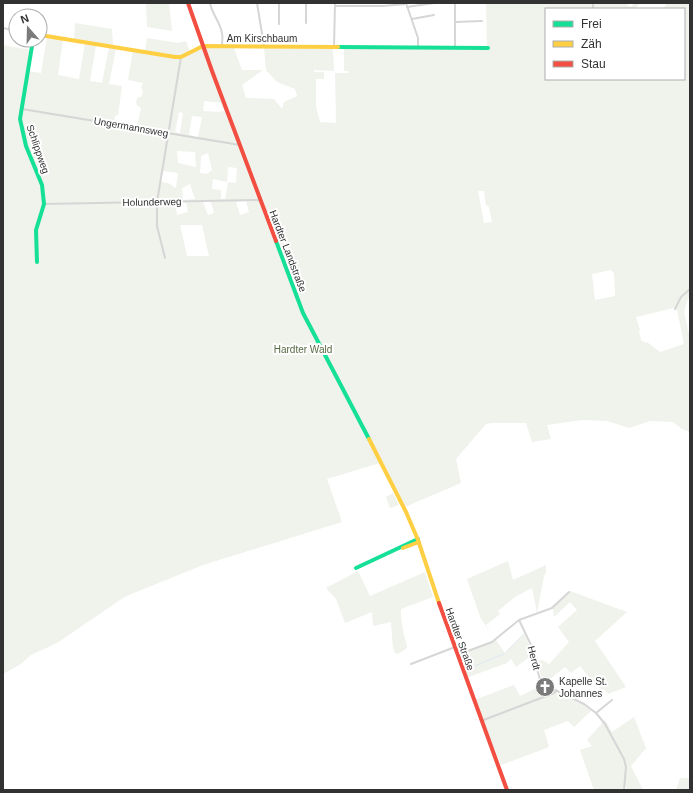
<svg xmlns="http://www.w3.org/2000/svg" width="693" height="793" viewBox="0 0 693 793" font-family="Helvetica,sans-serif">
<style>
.green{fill:#f0f2ec;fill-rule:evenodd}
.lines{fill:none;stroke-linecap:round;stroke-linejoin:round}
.stream{stroke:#dce9ef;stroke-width:1}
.street{stroke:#d6d6d6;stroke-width:2}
.fast{stroke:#16e098;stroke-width:4}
.slow{stroke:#ffcf43;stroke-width:4}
.jam{stroke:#f24e42;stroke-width:4}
.labels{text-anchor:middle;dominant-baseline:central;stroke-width:4;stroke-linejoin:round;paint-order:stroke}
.street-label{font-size:10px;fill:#323232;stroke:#fff}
.park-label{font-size:10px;fill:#586a43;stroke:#fff}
.poi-label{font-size:10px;fill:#323232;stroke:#fff;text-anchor:start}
</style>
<rect width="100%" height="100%" fill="#fff"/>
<g class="green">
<path d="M 146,3 L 169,3 L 172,31 L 147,27 Z"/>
<path d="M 486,3 L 625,3 L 631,7 L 634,3 L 640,3 L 636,9 L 546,9 L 546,79 L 684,79 L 684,9 L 663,9 L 667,3 L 690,3 L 690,288 L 682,296 L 675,308 L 674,308 L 636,317 L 640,330 L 639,331 L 641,340 L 646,343 L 647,342 L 660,352 L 684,344 L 677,310 L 675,309 L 682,297 L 690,290 L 690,293 L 684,312 L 690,338 L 690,432 L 682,429 L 673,422 L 650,421 L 629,428 L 607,421 L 582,420 L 547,425 L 551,439 L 532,442 L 526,423 L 492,423 L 486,424 L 456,459 L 461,483 L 405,507 L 383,462 L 327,479 L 342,522 L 203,565 L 129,595 L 123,598 L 57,643 L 31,655 L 21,664 L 3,674 L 3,45 L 31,50 L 28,71 L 41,73 L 47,37 L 63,39 L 58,75 L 79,79 L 85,43 L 96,45 L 90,81 L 102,83 L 109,47 L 116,48 L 109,84 L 122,86 L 118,115 L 115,116 L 114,122 L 137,126 L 141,109 L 140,107 L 137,105 L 136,103 L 137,98 L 142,96 L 143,92 L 141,87 L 143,83 L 128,80 L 133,50 L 145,51 L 147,38 L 178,43 L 186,41 L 190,52 L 205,48 L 234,48 L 242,70 L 263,70 L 242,85 L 246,98 L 274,99 L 282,109 L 284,102 L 297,96 L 295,89 L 277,82 L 266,70 L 264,48 L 333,49 L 334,71 L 314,70 L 314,72 L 324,72 L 324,79 L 316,79 L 316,107 L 320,122 L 336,123 L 335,73 L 349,73 L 348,71 L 344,71 L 344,49 L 487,49 ZM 204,101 L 221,103 L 224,111 L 219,112 L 203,111 ZM 179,112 L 183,113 L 180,133 L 175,132 ZM 192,116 L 202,117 L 198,137 L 189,135 ZM 177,151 L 195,152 L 196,167 L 178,163 ZM 208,153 L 212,170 L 207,174 L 200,173 L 201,156 ZM 228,167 L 237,168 L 236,183 L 228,182 L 225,199 L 221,199 L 221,190 L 212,189 L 213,179 L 227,182 ZM 163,171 L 178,173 L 176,188 L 168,183 L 161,182 ZM 190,184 L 195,199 L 183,200 L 182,188 ZM 478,191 L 484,191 L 486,205 L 489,207 L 492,222 L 484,223 ZM 246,201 L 249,212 L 240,215 L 236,202 ZM 203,202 L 211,202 L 214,213 L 208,215 ZM 175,203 L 186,203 L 188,212 L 177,215 ZM 180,225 L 202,225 L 209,256 L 187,256 ZM 611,270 L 614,273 L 615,296 L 595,300 L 592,274 Z"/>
<path d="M 75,23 L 112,29 L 113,45 L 112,46 L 74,40 Z"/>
<path d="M 393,493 L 399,505 L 390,508 L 386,497 Z"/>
<path d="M 508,561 L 513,580 L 546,565 L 546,573 L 544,576 L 537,613 L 532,588 L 515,597 L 498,611 L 500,614 L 486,625 L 495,638 L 481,619 L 467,579 Z"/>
<path d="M 358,571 L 370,596 L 425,572 L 433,597 L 401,609 C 401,618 402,627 404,635 C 405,640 407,644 407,648 L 398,654 L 395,653 L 393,648 L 391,622 L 373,626 L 372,612 L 345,623 L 336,599 L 326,588 Z"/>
<path d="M 570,591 L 627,612 L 595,641 L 626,687 L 608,694 L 604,689 L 602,690 L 595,684 L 594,684 L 580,666 L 571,673 L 565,667 L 545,683 L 558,694 L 584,705 L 591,711 L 574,727 L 568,721 L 544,730 L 549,747 L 501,765 L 474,700 L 514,685 L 520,696 L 543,685 L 545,683 L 541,676 L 537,662 L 542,660 L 549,664 L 569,642 L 558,627 L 577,610 L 570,602 L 554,617 L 553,609 L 551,607 Z"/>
<path d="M 525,634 L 532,655 L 516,667 L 511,659 L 507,663 L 466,678 L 457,655 L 496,640 L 505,653 Z"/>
<path d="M 634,717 L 646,748 L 631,766 L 643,790 L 626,790 L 626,786 L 620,790 L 594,790 L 580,750 L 592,746 L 587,740 L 605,720 L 612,732 Z"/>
<path d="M 680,778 L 685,778 L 690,779 L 690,790 L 676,790 Z"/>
</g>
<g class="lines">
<g class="stream">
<path d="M 506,652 L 524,634"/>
<path d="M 465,670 L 504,654"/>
<path d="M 540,678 L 543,682"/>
</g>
<g class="street">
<path d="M 210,3 C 212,14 220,22 222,33 C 223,37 222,42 222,46"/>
<path d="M 257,3 L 264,46"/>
<path d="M 406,3 L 418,38 L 418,47"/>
<path d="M 455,3 L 455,48"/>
<path d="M 593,3 L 593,9"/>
<path d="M 335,6 L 383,6 L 406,4"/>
<path d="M 407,7 L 434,3"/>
<path d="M 412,19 L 434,15"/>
<path d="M 455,22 L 482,21"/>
<path d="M 306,23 L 306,3"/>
<path d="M 279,24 L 279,3"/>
<path d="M 3,28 L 16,31"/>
<path d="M 334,47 L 335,3"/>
<path d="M 22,109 L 240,145"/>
<path d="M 44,204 L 261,200"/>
<path d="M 165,258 L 157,226 L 157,202 L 181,57"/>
<path d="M 675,309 L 681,297 L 690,289"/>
<path d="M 519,620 L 531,645 L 540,680 L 543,684 L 549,687 L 584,704 L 596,713 L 605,724 L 624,759 L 626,767 L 624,790"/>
<path d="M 457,655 L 492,642 L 519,620 L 552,608 L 569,592"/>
<path d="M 411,664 L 455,647"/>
<path d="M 596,713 L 612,700"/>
<path d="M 481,721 L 554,693 L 557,691"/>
</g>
<g class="fast">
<path d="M 33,40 L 20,119 L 26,146 L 42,185 L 44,204 L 36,230 L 37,262"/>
<path d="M 338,47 L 488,48"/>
<path d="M 276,241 L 303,313 L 369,439"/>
<path d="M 356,568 L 418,539"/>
</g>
<g class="slow">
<path d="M 40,35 L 175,57 L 181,57 L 203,46 L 338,47"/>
<path d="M 369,439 L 406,512 L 418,540 L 439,603"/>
<path d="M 403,548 L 419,542"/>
</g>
<g class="jam">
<path d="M 188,3 L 212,71 L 276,241"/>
<path d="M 439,603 L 507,790"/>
</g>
</g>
<defs>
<g id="church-disc" transform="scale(1)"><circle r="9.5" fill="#7a7a7a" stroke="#fff"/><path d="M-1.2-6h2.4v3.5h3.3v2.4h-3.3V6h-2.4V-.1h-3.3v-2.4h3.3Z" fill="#fff"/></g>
</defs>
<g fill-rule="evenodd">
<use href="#church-disc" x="545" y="687"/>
</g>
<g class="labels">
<g class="street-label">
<text x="262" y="38">Am Kirschbaum</text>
<text transform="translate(131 127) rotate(10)">Ungermannsweg</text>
<text transform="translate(38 149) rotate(71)">Schlippweg</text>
<text transform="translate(152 202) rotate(-1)">Holunderweg</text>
<text transform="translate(288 251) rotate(69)">Hardter Landstraße</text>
<text transform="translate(460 639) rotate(70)">Hardter Straße</text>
<text transform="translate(534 658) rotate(75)">Herdt</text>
</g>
<g class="park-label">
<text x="303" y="349">Hardter Wald</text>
</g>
<g class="poi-label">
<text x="559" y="681">Kapelle St.<tspan x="559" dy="12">Johannes</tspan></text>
</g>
</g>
<rect width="693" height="793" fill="none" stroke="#323232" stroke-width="8"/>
<rect x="545" y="8" width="140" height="72" fill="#ffffff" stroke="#adadad"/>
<rect x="553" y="21" width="20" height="6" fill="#16e098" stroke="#adadad"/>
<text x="581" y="28" font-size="12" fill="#323232">Frei</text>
<rect x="553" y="41" width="20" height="6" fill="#ffcf43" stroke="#adadad"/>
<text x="581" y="48" font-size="12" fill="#323232">Zäh</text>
<rect x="553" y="61" width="20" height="6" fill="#f24e42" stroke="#adadad"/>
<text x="581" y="68" font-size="12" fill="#323232">Stau</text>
<g transform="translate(28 28) rotate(340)"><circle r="19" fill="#ffffff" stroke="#adadad"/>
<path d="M0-3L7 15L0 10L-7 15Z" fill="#7a7a7a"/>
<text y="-6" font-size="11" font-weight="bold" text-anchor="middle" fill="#323232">N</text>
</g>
</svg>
